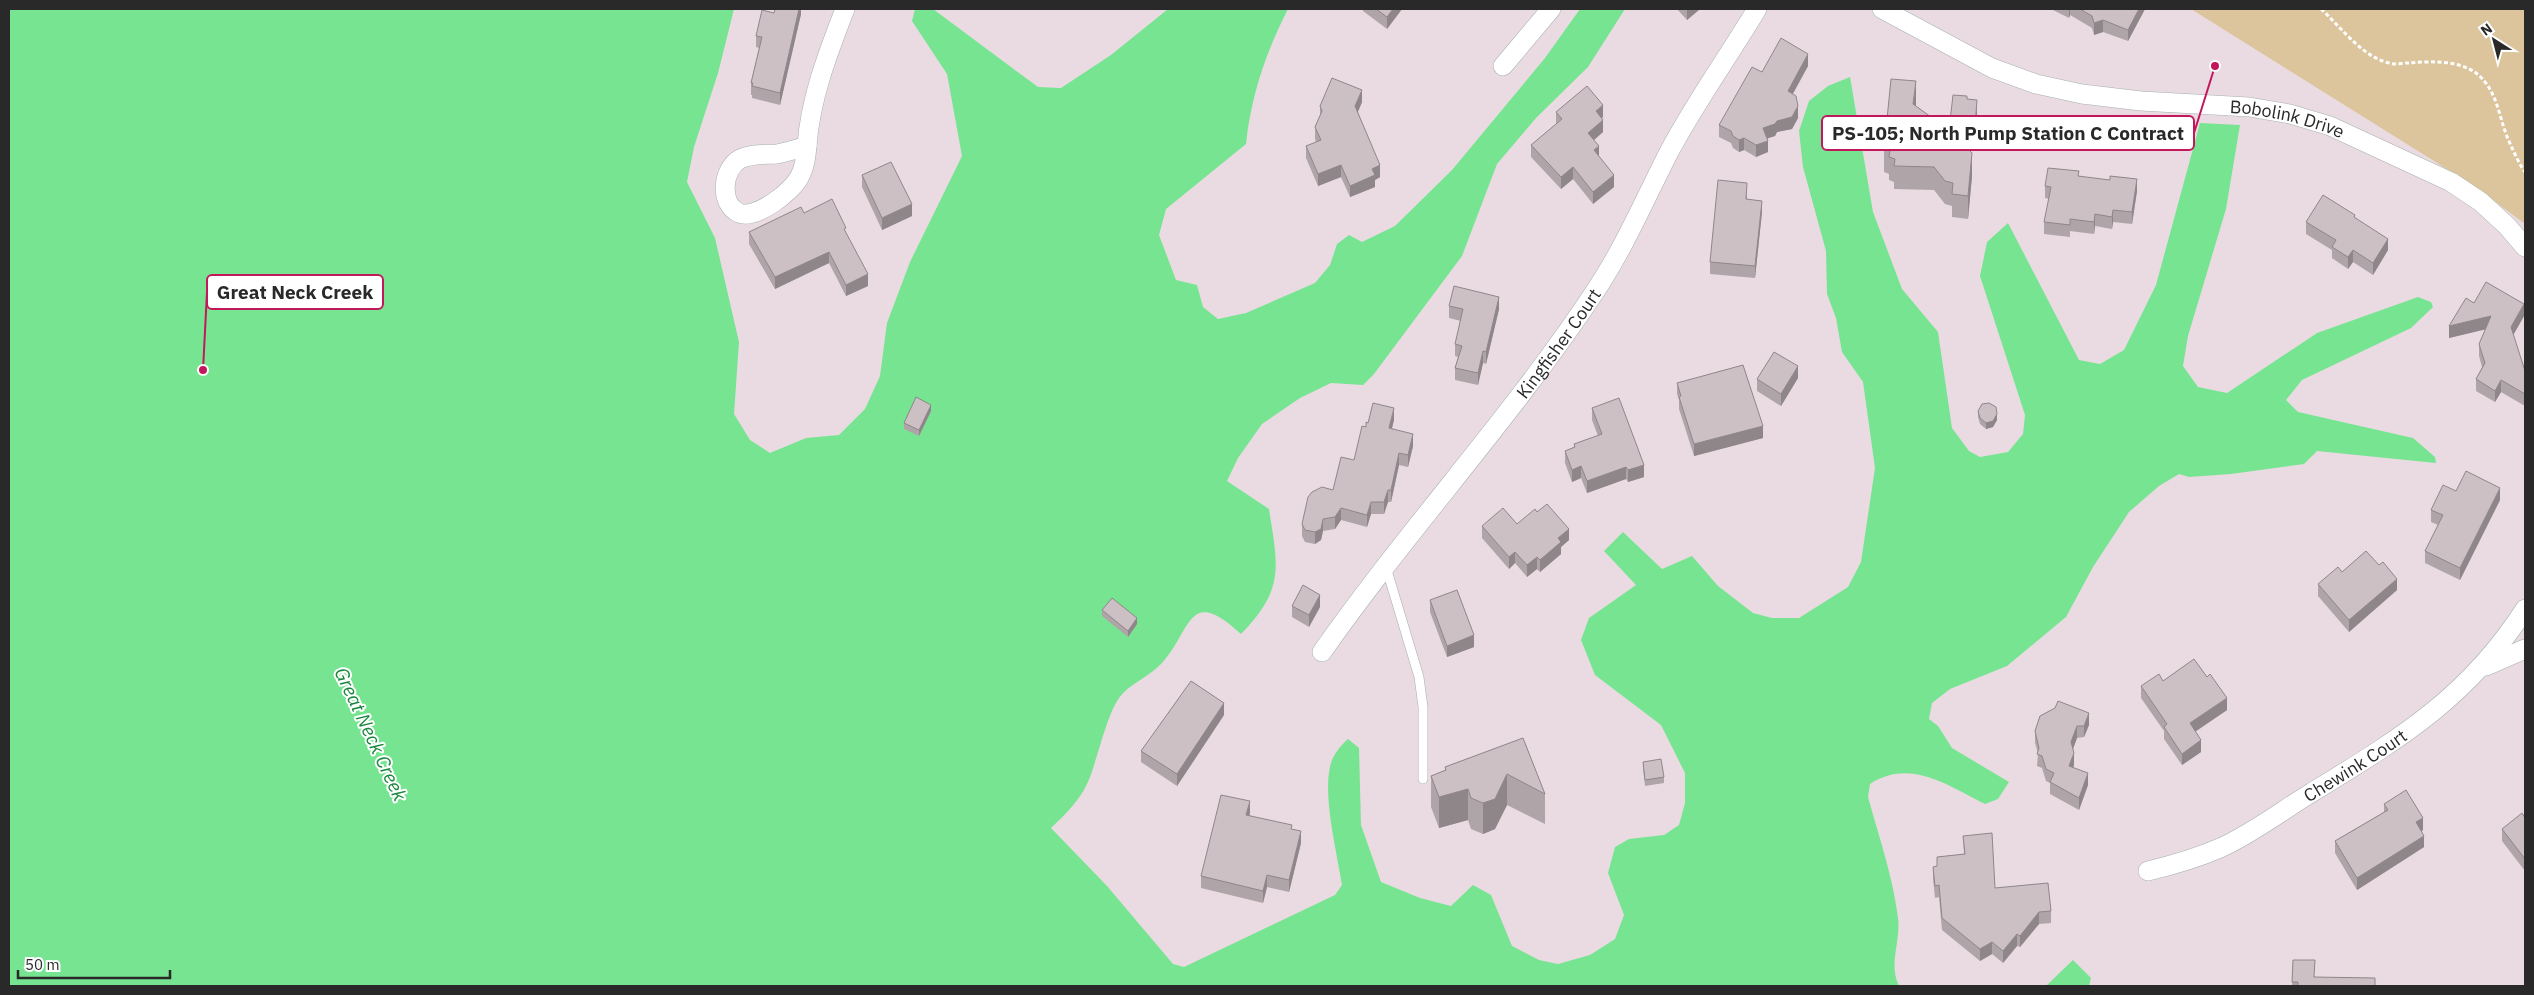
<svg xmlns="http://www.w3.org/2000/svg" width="2534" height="995" viewBox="0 0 2534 995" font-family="'IBM Plex Sans',sans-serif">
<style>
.green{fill:#dcc59c}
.water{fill:#77e492}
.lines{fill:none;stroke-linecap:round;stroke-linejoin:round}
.lane-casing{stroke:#a5b0ae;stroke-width:10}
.street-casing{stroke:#a5b0ae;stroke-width:20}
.path{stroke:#fff;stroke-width:3;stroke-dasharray:4 2.5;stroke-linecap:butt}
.lane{stroke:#fff;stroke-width:9}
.street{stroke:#fff;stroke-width:19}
.wall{fill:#afa5a9}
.shaded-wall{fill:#8f868a}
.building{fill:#ccc0c5;stroke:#8f868a}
.labels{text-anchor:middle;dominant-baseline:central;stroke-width:4;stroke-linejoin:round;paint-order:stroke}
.street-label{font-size:18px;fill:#292929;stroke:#fff}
.water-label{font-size:19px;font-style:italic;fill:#18873d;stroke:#fff}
.leader{fill:none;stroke:#c2185b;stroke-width:2}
.callout-dot{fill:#c2185b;stroke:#fff;stroke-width:2}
.callout{fill:#fff;stroke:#c2185b;stroke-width:2}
.callout-label{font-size:19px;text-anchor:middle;font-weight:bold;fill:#292929}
</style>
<rect width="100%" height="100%" fill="#eadbe2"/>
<path class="green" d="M 2191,9 L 2525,9 L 2525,224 L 2474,186 Z"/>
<g class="water">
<path d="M 9,9 L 734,9 L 718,73 L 694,147 L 687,182 L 715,238 L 739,342 L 734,414 L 750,440 L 770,453 L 806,438 L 839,435 L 865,409 L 880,376 L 887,323 L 910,262 L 962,156 L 947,74 L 912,21 L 915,9 L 933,9 L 1038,87 L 1061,88 L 1111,55 L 1168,9 L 1288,9 C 1266,52 1251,96 1246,144 L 1166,209 L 1159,235 L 1176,280 L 1197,285 L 1203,307 L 1218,319 L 1246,313 L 1315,283 L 1330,265 L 1337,244 L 1349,235 L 1362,242 L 1395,226 L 1452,170 L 1545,58 L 1580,9 L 1625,9 L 1588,67 L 1536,118 L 1497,164 L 1462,256 L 1374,374 L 1363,385 L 1331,383 L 1300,398 L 1262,424 L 1238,458 L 1227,481 L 1269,509 C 1278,567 1285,589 1241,634 C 1187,584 1192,631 1161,664 C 1149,677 1129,684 1119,698 C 1107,715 1098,756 1090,777 C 1083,797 1066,814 1051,828 L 1107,886 L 1173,964 L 1184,967 L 1335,895 L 1342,885 C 1337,853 1323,798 1330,767 C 1332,756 1340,746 1348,739 L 1359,748 L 1361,825 L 1381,882 L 1420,898 L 1451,906 L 1473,885 L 1491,895 L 1512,946 L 1539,960 L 1558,964 L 1590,955 L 1615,939 L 1624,915 L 1608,873 L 1615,847 L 1629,839 L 1664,835 L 1679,825 L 1685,803 L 1685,773 L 1661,725 L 1595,675 L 1581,640 L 1589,618 L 1636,585 L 1604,551 L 1623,532 L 1662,569 L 1692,556 L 1718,586 L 1753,613 L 1772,618 L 1799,618 L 1848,587 L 1861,562 L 1875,468 L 1863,382 L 1842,352 L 1836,318 L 1827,294 L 1826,251 L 1803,167 L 1799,131 L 1809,101 L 1828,86 L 1850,77 L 1873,212 L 1902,289 L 1938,332 L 1952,428 L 1969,451 L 1980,457 L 2008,452 L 2023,434 L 2025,415 L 1980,276 L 1987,242 L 2008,223 L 2079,360 L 2100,364 L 2124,350 L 2156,285 L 2200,123 L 2240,125 L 2226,209 L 2188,336 L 2183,366 L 2198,387 L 2227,393 L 2317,333 L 2418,297 L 2431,302 L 2433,307 L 2411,328 L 2302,380 L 2286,400 L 2298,412 L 2413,438 L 2435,457 L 2436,463 L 2317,451 L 2304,464 L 2231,474 L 2189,477 L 2179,474 L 2159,486 L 2129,512 L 2093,567 L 2066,617 L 2007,666 L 1950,689 L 1932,703 L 1929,719 L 1938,726 L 1952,748 L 2009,782 L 1998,799 L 1985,804 C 1947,785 1910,758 1870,784 L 1868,797 C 1879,837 1893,877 1898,918 C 1901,942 1888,964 1899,986 L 9,986 Z"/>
<path d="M 2073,960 L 2091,978 L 2089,986 L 2046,986 Z"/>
</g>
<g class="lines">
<g class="lane-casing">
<path id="lane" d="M 1386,567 L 1419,677 L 1423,707 L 1423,779"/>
</g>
<g class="street-casing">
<g id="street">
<path id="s1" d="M 1882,9 L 1992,68 L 2036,84 L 2082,94 L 2141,101 L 2249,107 L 2290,114 L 2330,126 L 2451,182 L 2481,202 L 2507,226 L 2525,247"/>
<path d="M 1503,66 L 1551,9"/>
<path d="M 807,146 C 806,157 805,166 800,176 C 793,191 756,220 739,213 C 719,204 722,169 740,159 C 752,153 765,155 777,154 C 787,152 797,149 807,146 Z"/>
<path d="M 807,146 C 810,99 828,53 845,9"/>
<path id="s2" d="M 1322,652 C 1409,528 1512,417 1596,290 C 1625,246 1645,199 1669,152 C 1695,103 1728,57 1757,9"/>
<path d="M 2486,666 L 2525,649"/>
<path id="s3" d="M 2148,871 C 2173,865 2197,858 2220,848 C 2250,835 2283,810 2311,793 C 2399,739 2468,698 2525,609"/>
</g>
</g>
<path class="path" d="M 2321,9 C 2341,27 2361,56 2389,63 C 2394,65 2402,63 2408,63 C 2434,61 2468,59 2485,82 C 2498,98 2500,120 2508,139 C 2513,150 2518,162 2525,172"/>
<use href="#lane" class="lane"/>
<use href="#street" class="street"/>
</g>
<g class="wall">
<path d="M 801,9 L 801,14 L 780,105 L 752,98 L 752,95 L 751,95 L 751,83 L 759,48 L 756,47 L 756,36 L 774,13 Z"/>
<path d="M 1363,9 L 1402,9 L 1387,29 L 1363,11 Z"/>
<path d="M 1677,9 L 1700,9 L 1687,20 Z"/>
<path d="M 2051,9 L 2145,9 L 2128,41 L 2103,32 L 2094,35 L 2092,28 L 2070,15 L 2069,18 Z"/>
<path d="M 1808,66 L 1792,94 L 1798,118 L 1792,129 L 1777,132 L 1775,136 L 1767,138 L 1768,152 L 1756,157 L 1744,150 L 1739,152 L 1733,148 L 1731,143 L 1719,137 L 1719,125 L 1762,72 Z"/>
<path d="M 1967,99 L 1977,123 L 1975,149 L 1971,149 L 1970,152 L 1972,176 L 1968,219 L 1952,217 L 1952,206 L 1945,204 L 1934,190 L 1894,189 L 1894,182 L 1889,180 L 1889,174 L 1884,172 L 1884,149 L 1916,106 L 1949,130 Z"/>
<path d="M 1362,102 L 1358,112 L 1380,177 L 1375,180 L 1375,187 L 1350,197 L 1341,177 L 1318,186 L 1306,158 L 1306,146 L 1316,142 L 1315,139 L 1315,127 L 1320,116 L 1320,106 Z"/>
<path d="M 1556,112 L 1603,117 L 1601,118 L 1603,132 L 1594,140 L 1599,156 L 1614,187 L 1593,204 L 1573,179 L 1561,189 L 1531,157 L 1531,145 L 1556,124 Z"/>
<path d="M 862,175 L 912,216 L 882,230 L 862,187 Z"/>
<path d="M 2079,176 L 2137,191 L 2132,224 L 2113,222 L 2112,229 L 2095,226 L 2094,234 L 2070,231 L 2070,237 L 2044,234 L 2044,222 L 2049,199 L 2045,198 L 2045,186 Z"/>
<path d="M 1747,195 L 1747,199 L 1762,212 L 1755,278 L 1710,274 L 1710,262 Z"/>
<path d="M 804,213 L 846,234 L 868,286 L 846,296 L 829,263 L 775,289 L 749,244 L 749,232 Z"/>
<path d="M 2355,218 L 2388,250 L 2373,275 L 2353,262 L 2348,269 L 2332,258 L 2332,250 L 2306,234 L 2306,222 Z"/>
<path d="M 2474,303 L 2524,316 L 2513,335 L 2525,371 L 2525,406 L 2501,392 L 2495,402 L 2476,391 L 2476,379 L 2482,367 L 2479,356 L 2479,344 L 2486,329 L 2449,338 Z"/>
<path d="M 1449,306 L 1499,309 L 1486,364 L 1483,363 L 1478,385 L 1455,380 L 1455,368 L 1458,357 L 1455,356 L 1455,344 L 1461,321 L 1449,318 Z"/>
<path d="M 1798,378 L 1781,406 L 1757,391 L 1757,379 Z"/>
<path d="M 1677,383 L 1763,438 L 1694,456 L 1679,409 L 1679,400 L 1677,394 Z"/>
<path d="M 1592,408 L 1644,477 L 1628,482 L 1626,479 L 1587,493 L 1581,478 L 1572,482 L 1565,463 L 1565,451 L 1574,447 L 1574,444 L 1598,436 L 1592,420 Z"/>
<path d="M 931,411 L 919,436 L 904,429 L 904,423 Z"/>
<path d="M 1978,411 L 1997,420 L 1993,427 L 1986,429 L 1980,424 L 1978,417 Z"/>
<path d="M 1394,420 L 1392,428 L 1413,446 L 1408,467 L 1399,465 L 1391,502 L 1388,502 L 1384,514 L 1371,514 L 1367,527 L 1341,520 L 1335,529 L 1323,531 L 1321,540 L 1315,544 L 1305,542 L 1302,536 L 1302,524 L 1333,490 L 1354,460 L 1366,427 L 1368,423 Z"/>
<path d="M 2456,491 L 2500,500 L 2460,580 L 2425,563 L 2425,551 L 2438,525 L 2431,522 L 2431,510 Z"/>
<path d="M 1517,524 L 1569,540 L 1561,547 L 1561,554 L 1540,572 L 1537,569 L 1527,577 L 1515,563 L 1509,569 L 1482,538 L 1482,526 Z"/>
<path d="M 2342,572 L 2397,590 L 2349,632 L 2318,596 L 2318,584 Z"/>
<path d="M 1430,600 L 1474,647 L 1447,657 L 1430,612 Z"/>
<path d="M 1292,606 L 1320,607 L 1309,627 L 1292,617 Z"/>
<path d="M 1102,610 L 1137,624 L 1128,637 L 1102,616 Z"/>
<path d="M 2163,681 L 2227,710 L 2195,732 L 2201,752 L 2182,765 L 2164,739 L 2164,731 L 2141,698 L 2141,686 Z"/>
<path d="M 1224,715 L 1177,786 L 1141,762 L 1141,751 Z"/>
<path d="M 2040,716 L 2089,725 L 2084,737 L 2077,738 L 2073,749 L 2074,765 L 2073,768 L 2088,785 L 2079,810 L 2050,794 L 2050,783 L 2046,781 L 2042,768 L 2037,766 L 2038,753 L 2035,743 L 2035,731 Z"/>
<path d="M 1523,738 L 1545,794 L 1545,824 L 1507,805 L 1495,829 L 1483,834 L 1471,829 L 1468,820 L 1439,828 L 1431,807 L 1431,776 L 1445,770 L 1445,767 Z"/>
<path d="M 1643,762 L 1664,777 L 1664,783 L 1645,786 L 1643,768 Z"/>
<path d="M 2384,804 L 2423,830 L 2422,831 L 2424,847 L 2357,890 L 2335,853 L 2335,841 L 2384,812 Z"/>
<path d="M 1250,813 L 1249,815 L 1292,830 L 1301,843 L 1289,892 L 1267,887 L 1263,903 L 1201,888 L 1201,876 Z"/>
<path d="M 2525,818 L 2525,871 L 2502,841 L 2502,829 Z"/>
<path d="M 1963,836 L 1995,888 L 2051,911 L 2051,923 L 2039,924 L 2020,947 L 2017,946 L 2003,963 L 1992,954 L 1980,961 L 1942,930 L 1939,897 L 1935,898 L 1933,879 L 1933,867 L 1937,866 L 1937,857 L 1964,854 Z"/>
<path d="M 2293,960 L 2315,977 L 2375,986 L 2292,986 Z"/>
</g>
<g class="shaded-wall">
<path d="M 799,9 L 801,9 L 801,14 L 780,105 L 780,93 Z"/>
<path d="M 1393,9 L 1402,9 L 1387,29 L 1387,17 Z"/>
<path d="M 1687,9 L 1700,9 L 1687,20 Z"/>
<path d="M 2069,9 L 2070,9 L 2070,15 L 2069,18 Z"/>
<path d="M 2139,9 L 2145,9 L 2128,41 L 2128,30 Z"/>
<path d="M 2103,20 L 2103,32 L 2094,35 L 2094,23 Z"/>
<path d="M 1808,54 L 1808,66 L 1788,103 L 1788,91 Z"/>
<path d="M 1916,81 L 1916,104 L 1913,127 L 1913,104 Z"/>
<path d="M 1362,90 L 1362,102 L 1355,118 L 1355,106 Z"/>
<path d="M 1977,100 L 1977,123 L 1975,149 L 1975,126 Z"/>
<path d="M 1603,105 L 1603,117 L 1596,123 L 1596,111 Z"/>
<path d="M 1798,106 L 1798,118 L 1792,129 L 1777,132 L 1775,136 L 1763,140 L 1763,128 L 1777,121 Z"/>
<path d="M 1603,120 L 1603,132 L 1588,145 L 1588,133 Z"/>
<path d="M 1971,126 L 1971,149 L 1968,172 L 1968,149 Z"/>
<path d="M 1744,138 L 1744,150 L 1739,152 L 1739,140 Z"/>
<path d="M 1768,141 L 1768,152 L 1756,157 L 1756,145 Z"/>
<path d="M 1599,146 L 1599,158 L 1594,150 Z"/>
<path d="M 1972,153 L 1972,176 L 1968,219 L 1968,196 Z"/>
<path d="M 1341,165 L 1341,177 L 1318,186 L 1318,174 Z"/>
<path d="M 1380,165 L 1380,177 L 1375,180 L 1375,187 L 1350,197 L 1350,186 L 1372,169 Z"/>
<path d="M 1573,167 L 1573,179 L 1561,189 L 1561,177 Z"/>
<path d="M 1614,175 L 1614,187 L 1593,204 L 1593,192 Z"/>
<path d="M 2137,179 L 2137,191 L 2132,224 L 2132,212 Z"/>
<path d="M 1762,201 L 1762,212 L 1755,278 L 1755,266 Z"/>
<path d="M 912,204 L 912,216 L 882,230 L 882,218 Z"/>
<path d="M 2113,210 L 2113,222 L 2112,229 L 2112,217 Z"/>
<path d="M 2095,214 L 2095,226 L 2094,234 L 2094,222 Z"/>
<path d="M 2388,239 L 2388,250 L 2373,275 L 2373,263 Z"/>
<path d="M 2353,250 L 2353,262 L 2348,269 L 2348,257 Z"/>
<path d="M 829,252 L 829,263 L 775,289 L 775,277 Z"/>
<path d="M 868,274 L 868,286 L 846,296 L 846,285 Z"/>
<path d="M 1499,297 L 1499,309 L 1486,364 L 1486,352 Z"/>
<path d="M 2524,304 L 2524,316 L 2511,339 L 2511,327 Z"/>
<path d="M 2491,316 L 2491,328 L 2449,338 L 2449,326 Z"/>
<path d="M 1483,351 L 1483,363 L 1478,385 L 1478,373 Z"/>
<path d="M 1798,366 L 1798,378 L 1781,406 L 1781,394 Z"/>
<path d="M 2501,380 L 2501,392 L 2495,402 L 2495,391 Z"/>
<path d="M 931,405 L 931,411 L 919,436 L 919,430 Z"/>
<path d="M 1394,408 L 1394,420 L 1389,439 L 1389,428 Z"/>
<path d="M 1997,414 L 1997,420 L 1993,427 L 1986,429 L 1986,423 Z"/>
<path d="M 1763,426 L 1763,438 L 1694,456 L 1694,444 Z"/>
<path d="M 1413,434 L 1413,446 L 1408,467 L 1408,455 Z"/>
<path d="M 1399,453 L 1399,465 L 1391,502 L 1391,490 Z"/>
<path d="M 1644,465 L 1644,477 L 1628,482 L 1628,470 Z"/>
<path d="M 1581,466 L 1581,478 L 1572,482 L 1572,470 Z"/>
<path d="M 1626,467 L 1626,479 L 1587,493 L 1587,481 Z"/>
<path d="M 2500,488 L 2500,500 L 2460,580 L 2460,568 Z"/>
<path d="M 1388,490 L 1388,502 L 1384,514 L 1384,502 Z"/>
<path d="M 1371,502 L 1371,514 L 1367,527 L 1367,515 Z"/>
<path d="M 1341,508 L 1341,520 L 1335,529 L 1335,517 Z"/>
<path d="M 1323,519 L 1323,531 L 1321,540 L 1315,544 L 1315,532 Z"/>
<path d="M 1569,529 L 1569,540 L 1561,547 L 1561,554 L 1540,572 L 1540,560 L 1558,538 Z"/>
<path d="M 1515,552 L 1515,563 L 1509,569 L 1509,557 Z"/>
<path d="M 1537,557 L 1537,569 L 1527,577 L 1527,565 Z"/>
<path d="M 2397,579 L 2397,590 L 2349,632 L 2349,620 Z"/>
<path d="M 1320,595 L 1320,607 L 1309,627 L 1309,615 Z"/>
<path d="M 1137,618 L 1137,624 L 1128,637 L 1128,631 Z"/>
<path d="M 1474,635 L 1474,647 L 1447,657 L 1447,646 Z"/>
<path d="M 2227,698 L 2227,710 L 2190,735 L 2190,723 Z"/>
<path d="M 1224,703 L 1224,715 L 1177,786 L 1177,774 Z"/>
<path d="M 2089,713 L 2089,725 L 2084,737 L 2084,726 Z"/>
<path d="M 2077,726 L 2077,738 L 2071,754 L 2071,742 Z"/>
<path d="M 2201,740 L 2201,752 L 2182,765 L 2182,754 Z"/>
<path d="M 2074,753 L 2074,765 L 2069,778 L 2069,766 Z"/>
<path d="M 2088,773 L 2088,785 L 2079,810 L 2079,798 Z"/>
<path d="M 1507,774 L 1507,805 L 1495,829 L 1483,834 L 1483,803 Z"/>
<path d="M 1468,789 L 1468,820 L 1439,828 L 1439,797 Z"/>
<path d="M 1250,801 L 1250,813 L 1246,827 L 1246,815 Z"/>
<path d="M 2423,818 L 2423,830 L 2416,834 L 2416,822 Z"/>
<path d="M 1301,831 L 1301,843 L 1289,892 L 1289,880 Z"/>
<path d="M 2424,836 L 2424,847 L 2357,890 L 2357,878 Z"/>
<path d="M 1267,875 L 1267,887 L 1263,903 L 1263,891 Z"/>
<path d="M 2039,912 L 2039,924 L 2020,947 L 2020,936 Z"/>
<path d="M 2017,934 L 2017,946 L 2003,963 L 2003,951 Z"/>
<path d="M 1992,942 L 1992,954 L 1980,961 L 1980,949 Z"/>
</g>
<g class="building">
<path d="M 775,9 L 799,9 L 780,93 L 752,86 L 753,83 L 751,83 L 762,37 L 756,36 L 762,10 L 774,13 Z"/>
<path d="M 1376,9 L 1393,9 L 1387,17 Z"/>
<path d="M 2080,9 L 2139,9 L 2128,30 L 2103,20 L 2094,23 L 2092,16 Z"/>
<path d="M 1781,38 L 1808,54 L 1788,91 L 1796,96 L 1798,106 L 1792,117 L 1777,121 L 1775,124 L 1763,128 L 1768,141 L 1756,145 L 1744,138 L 1739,140 L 1733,136 L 1731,131 L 1719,125 L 1752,67 L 1762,72 Z"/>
<path d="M 1332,78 L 1362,90 L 1355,106 L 1380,165 L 1372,169 L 1375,175 L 1350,186 L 1341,165 L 1318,174 L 1306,146 L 1321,140 L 1315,127 L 1322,111 L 1320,106 Z"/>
<path d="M 1891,79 L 1916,81 L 1913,104 L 1949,130 L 1953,95 L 1967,96 L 1967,99 L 1977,100 L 1975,126 L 1971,126 L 1968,149 L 1972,153 L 1968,196 L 1952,194 L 1953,183 L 1945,181 L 1934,167 L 1894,166 L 1895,159 L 1889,157 L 1890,151 L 1884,149 Z"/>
<path d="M 1587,86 L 1603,105 L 1596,111 L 1603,120 L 1588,133 L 1599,146 L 1594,150 L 1614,175 L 1593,192 L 1573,167 L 1561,177 L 1531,145 L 1562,119 L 1556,112 Z"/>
<path d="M 891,162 L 912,204 L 882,218 L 862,175 Z"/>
<path d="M 2048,168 L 2079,171 L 2078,176 L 2110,180 L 2110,176 L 2137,179 L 2132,212 L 2113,210 L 2112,217 L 2095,214 L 2094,222 L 2070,219 L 2070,225 L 2044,222 L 2051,187 L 2045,186 Z"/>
<path d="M 1718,180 L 1747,183 L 1746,199 L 1762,201 L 1755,266 L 1710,262 Z"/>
<path d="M 2323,195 L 2355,215 L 2354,217 L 2388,239 L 2373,263 L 2353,250 L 2348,257 L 2332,247 L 2336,240 L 2306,222 Z"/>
<path d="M 832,199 L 846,228 L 844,229 L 868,274 L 846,285 L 829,252 L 775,277 L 749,232 L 801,207 L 804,213 Z"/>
<path d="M 2486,282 L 2524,304 L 2511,327 L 2525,371 L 2525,394 L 2501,380 L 2495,391 L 2476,379 L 2485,363 L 2479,344 L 2491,316 L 2449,326 L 2466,298 L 2474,303 Z"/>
<path d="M 1454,286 L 1499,297 L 1486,352 L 1483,351 L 1478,373 L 1455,368 L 1462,346 L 1455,344 L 1463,309 L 1449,306 Z"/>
<path d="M 1774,352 L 1798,366 L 1781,394 L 1757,379 Z"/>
<path d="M 1743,365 L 1763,426 L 1694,444 L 1679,397 L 1681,396 L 1677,383 Z"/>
<path d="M 916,397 L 931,405 L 919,430 L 904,423 Z"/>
<path d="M 1619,398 L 1644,465 L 1628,470 L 1626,467 L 1587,481 L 1581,466 L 1572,470 L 1565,451 L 1575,447 L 1574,444 L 1602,434 L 1592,408 Z"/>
<path d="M 1373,403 L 1394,408 L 1389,428 L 1413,434 L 1408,455 L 1399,453 L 1391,490 L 1388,490 L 1384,502 L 1371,502 L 1367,515 L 1341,508 L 1335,517 L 1323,519 L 1321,529 L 1315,532 L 1305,530 L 1302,524 L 1308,497 L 1312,492 L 1322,487 L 1333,490 L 1341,457 L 1354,460 L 1362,426 L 1366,427 L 1366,422 L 1368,423 Z"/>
<path d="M 1989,403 L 1996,407 L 1997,414 L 1993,421 L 1986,423 L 1980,418 L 1978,411 L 1982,404 Z"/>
<path d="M 2466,471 L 2500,488 L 2460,568 L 2425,551 L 2443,515 L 2431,510 L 2443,485 L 2456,491 Z"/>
<path d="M 1547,504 L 1569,529 L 1558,538 L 1561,542 L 1540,560 L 1537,557 L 1527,565 L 1515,552 L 1509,557 L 1482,526 L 1503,508 L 1517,524 L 1535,509 L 1537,512 Z"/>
<path d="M 2366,551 L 2379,565 L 2383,562 L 2397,579 L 2349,620 L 2318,584 L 2338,567 L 2342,572 Z"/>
<path d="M 1303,585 L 1320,595 L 1309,615 L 1292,606 Z"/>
<path d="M 1457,590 L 1474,635 L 1447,646 L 1430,600 Z"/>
<path d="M 1112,598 L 1137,618 L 1128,631 L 1102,610 Z"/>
<path d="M 2194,659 L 2207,677 L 2210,674 L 2227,698 L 2190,723 L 2201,740 L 2182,754 L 2164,727 L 2167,724 L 2141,686 L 2159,674 L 2163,681 Z"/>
<path d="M 1191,681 L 1224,703 L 1177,774 L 1141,751 Z"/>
<path d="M 2058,701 L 2089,713 L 2084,726 L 2077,726 L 2071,742 L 2074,753 L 2069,766 L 2088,773 L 2079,798 L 2050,782 L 2054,773 L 2046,769 L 2042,756 L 2037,754 L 2039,748 L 2035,731 L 2040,716 L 2055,708 Z"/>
<path d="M 1523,738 L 1545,794 L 1507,774 L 1495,799 L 1483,803 L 1471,798 L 1468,789 L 1439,797 L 1431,776 L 1446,770 L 1445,767 Z"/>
<path d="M 1661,759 L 1664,777 L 1645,780 L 1643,762 Z"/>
<path d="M 2406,790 L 2423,818 L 2416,822 L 2424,836 L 2357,878 L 2335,841 L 2388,810 L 2384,804 Z"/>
<path d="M 1221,795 L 1250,801 L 1246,815 L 1292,825 L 1291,829 L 1301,831 L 1289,880 L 1267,875 L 1263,891 L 1201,876 Z"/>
<path d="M 2522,813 L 2525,818 L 2525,859 L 2502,829 Z"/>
<path d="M 1992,833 L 1995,888 L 2048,883 L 2051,911 L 2039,912 L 2020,936 L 2017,934 L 2003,951 L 1992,942 L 1980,949 L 1942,918 L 1939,885 L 1935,886 L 1933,867 L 1937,866 L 1937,857 L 1965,854 L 1963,836 Z"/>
<path d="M 2293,960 L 2315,960 L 2314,977 L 2375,978 L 2375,986 L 2298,986 L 2298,982 L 2292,982 Z"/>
</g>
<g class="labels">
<g class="street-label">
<text stroke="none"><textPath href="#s1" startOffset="426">Bobolink Drive</textPath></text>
<text stroke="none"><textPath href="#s2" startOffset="389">Kingfisher Court</textPath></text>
<text stroke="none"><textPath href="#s3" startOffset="234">Chewink Court</textPath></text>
</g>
<g class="water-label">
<text transform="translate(371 734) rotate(65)">Great Neck Creek</text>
</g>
</g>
<path class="leader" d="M2215 66L2194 133M203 370L207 292"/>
<g class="callout-dot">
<circle cx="2215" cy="66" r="5"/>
<circle cx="203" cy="370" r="5"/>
</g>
<g class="callout">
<rect x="1822" y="116" width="372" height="34" rx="5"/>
<rect x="207" y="275" width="176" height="34" rx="5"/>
</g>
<g class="callout-label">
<text x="2008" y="140">PS-105; North Pump Station C Contract</text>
<text x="295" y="299">Great Neck Creek</text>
</g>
<rect width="2534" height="995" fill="none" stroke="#292929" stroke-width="20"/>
<g transform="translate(2494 40) rotate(324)" stroke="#ffffff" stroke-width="4" paint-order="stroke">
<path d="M0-4L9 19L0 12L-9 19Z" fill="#292929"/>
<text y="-8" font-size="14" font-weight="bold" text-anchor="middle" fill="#292929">N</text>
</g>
<path d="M18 970v8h152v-8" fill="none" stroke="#292929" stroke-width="2.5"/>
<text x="25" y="970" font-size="15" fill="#292929" stroke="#ffffff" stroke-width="4" paint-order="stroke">50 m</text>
</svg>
